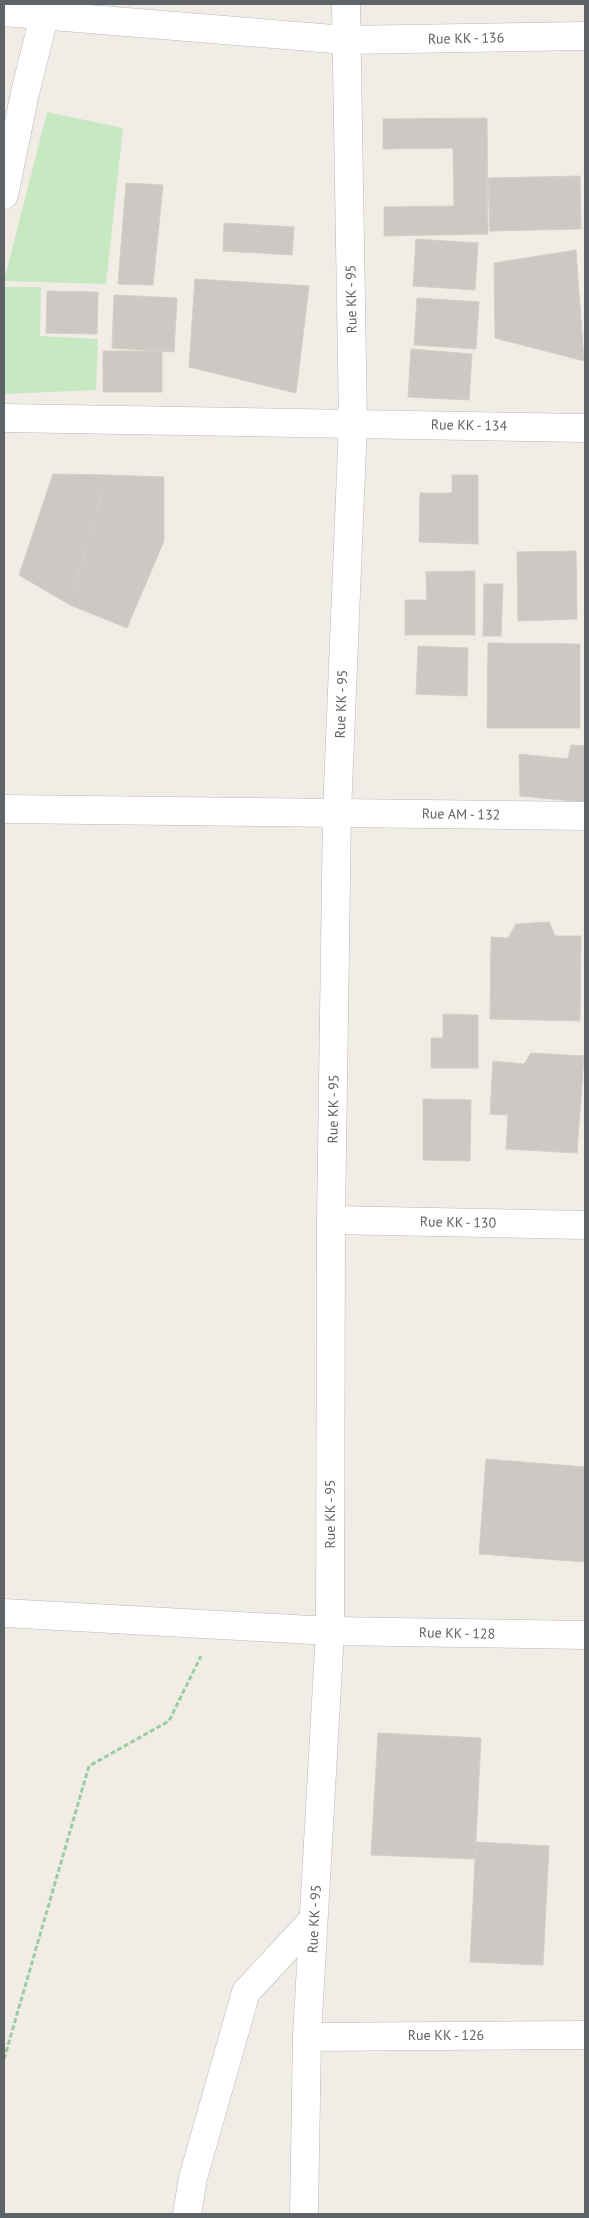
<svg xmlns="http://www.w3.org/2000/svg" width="589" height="2218" viewBox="0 0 589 2218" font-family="'PT Sans',sans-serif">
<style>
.green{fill:#c6e9c1}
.building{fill:#ccc8c3;stroke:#d6cec4}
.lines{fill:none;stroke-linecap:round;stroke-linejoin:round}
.minor-casing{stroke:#b6b9bd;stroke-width:29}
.path{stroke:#9bcda3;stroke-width:3;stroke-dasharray:5 2.5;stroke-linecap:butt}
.minor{stroke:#fff;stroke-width:28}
.labels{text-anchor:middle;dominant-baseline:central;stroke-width:4;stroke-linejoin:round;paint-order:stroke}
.street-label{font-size:14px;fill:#5d6367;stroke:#fff}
</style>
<rect width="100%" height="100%" fill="#f1ede6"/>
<g class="green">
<path d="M 47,112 L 123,128 L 106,284 L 4,281 Z"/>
<path d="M 4,287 L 41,287 L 40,336 L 98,339 L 96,390 L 4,394 Z"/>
</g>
<g class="building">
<path d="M 487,118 L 488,234 L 384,236 L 384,207 L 454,206 L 453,148 L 383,149 L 383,119 Z"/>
<path d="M 580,176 L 581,229 L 490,231 L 488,178 Z"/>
<path d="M 126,183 L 163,185 L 153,285 L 118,284 Z"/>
<path d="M 224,223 L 294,227 L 292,255 L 223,251 Z"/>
<path d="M 416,239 L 478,243 L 475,290 L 413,286 Z"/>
<path d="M 576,250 L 584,361 L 495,338 L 494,263 Z"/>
<path d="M 195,279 L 309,286 L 296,393 L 189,367 Z"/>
<path d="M 47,291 L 98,292 L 97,334 L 46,333 Z"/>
<path d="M 114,295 L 177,298 L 174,352 L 112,348 Z"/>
<path d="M 417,298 L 479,302 L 476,349 L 414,345 Z"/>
<path d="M 411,349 L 472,354 L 469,400 L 408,397 Z"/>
<rect x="103" y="351" width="59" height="41"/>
<path d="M 53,474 L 107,475 L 70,605 L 19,575 Z"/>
<path d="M 107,475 L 164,477 L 164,541 L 127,628 L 70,605 Z"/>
<path d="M 452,475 L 478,475 L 478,544 L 419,542 L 420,493 L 452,493 Z"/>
<path d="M 576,551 L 577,619 L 518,621 L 517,552 Z"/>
<path d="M 475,571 L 475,635 L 405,635 L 405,600 L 427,600 L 426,572 Z"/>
<path d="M 484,584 L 503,584 L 501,636 L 483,636 Z"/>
<path d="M 488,643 L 580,644 L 580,728 L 487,728 Z"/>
<path d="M 418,646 L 468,648 L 467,696 L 416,694 Z"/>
<path d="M 571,745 L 585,746 L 584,802 L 520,796 L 519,754 L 568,759 Z"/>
<path d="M 549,922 L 555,936 L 581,936 L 580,1021 L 490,1019 L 491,937 L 508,938 L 516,924 Z"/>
<path d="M 443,1014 L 478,1015 L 478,1068 L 431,1068 L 431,1038 L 443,1038 Z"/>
<path d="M 531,1053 L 584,1056 L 577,1153 L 506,1149 L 508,1115 L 490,1114 L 493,1061 L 524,1064 Z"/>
<path d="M 423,1099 L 471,1100 L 470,1161 L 423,1160 Z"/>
<path d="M 486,1459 L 585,1467 L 585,1562 L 479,1554 Z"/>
<path d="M 378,1733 L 481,1738 L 475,1859 L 371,1855 Z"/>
<path d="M 476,1842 L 549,1846 L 543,1965 L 470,1962 Z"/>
</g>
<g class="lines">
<g class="minor-casing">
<g id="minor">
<path d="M 4,12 L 346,40 L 585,36"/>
<path d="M 4,195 L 25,93 L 44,17"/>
<path d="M 4,418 L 585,428"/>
<path d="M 4,809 L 585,816"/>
<path d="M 331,1220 L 585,1225"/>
<path d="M 4,1613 L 330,1631 L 585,1635"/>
<path d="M 307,2037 L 585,2035"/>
<path d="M 187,2214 L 193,2178 L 246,1992 L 313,1920"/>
<path d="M 304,2214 L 307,2037 L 330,1631 L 331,1220 L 337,812 L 353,423 L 346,4"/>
</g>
</g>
<path class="path" d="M 4,2059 L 89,1766 L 169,1721 L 201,1656"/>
<use href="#minor" class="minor"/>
</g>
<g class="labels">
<g class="street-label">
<text transform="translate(466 38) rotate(-1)">Rue KK - 136</text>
<text transform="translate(351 299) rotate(-91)">Rue KK - 95</text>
<text transform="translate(469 425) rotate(1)">Rue KK - 134</text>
<text transform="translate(341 704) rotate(-88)">Rue KK - 95</text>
<text transform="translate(461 814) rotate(1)">Rue AM - 132</text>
<text transform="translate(333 1109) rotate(-89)">Rue KK - 95</text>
<text transform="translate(458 1222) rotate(1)">Rue KK - 130</text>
<text transform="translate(330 1514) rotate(-90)">Rue KK - 95</text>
<text transform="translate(457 1633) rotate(1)">Rue KK - 128</text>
<text transform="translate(314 1919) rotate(-87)">Rue KK - 95</text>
<text x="446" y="2035">Rue KK - 126</text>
</g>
</g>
<rect width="589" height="2218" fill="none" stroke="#5d6367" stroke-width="10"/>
</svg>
